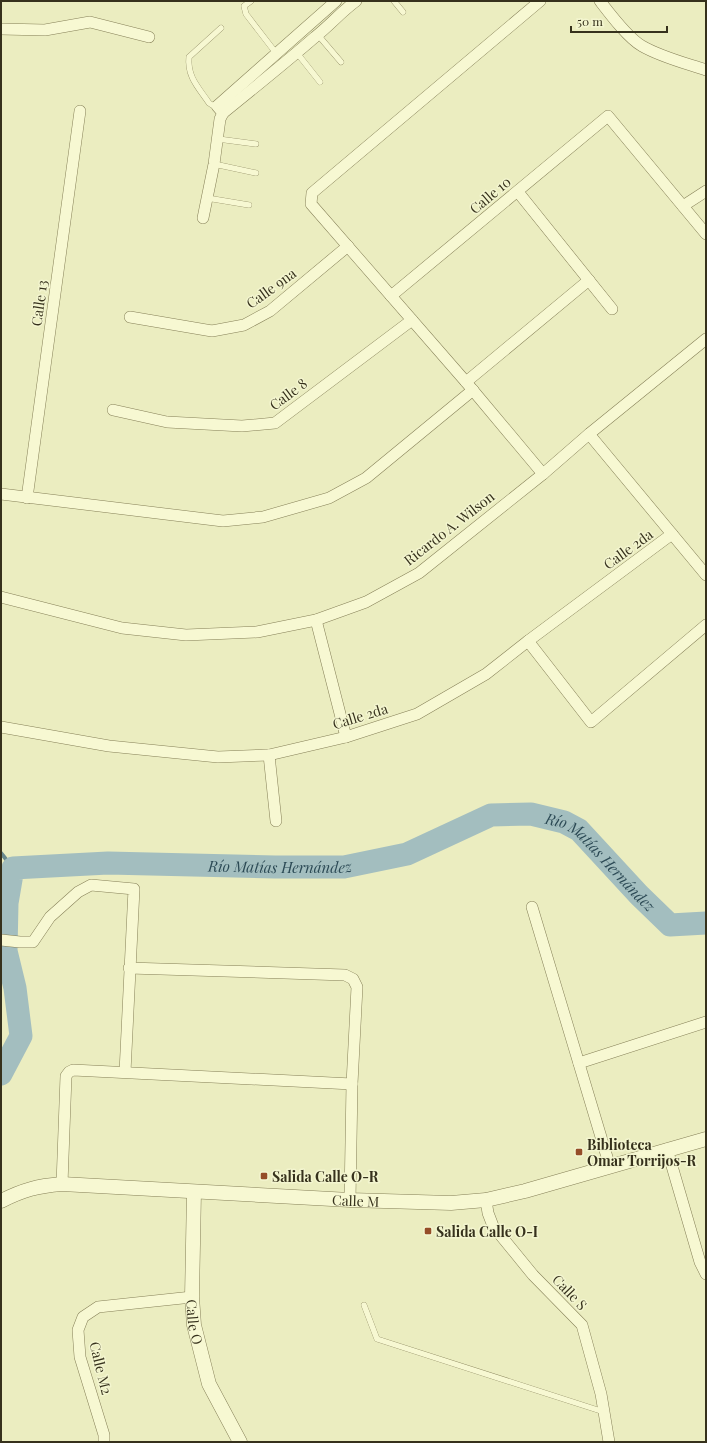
<svg xmlns="http://www.w3.org/2000/svg" width="707" height="1443" viewBox="0 0 707 1443" font-family="'Playfair Display',serif">
<style>
.lines{fill:none;stroke-linecap:round;stroke-linejoin:round}
.stream{stroke:#6a898d;stroke-width:4}
.river{stroke:#a3bebf;stroke-width:23}
.service-casing{stroke:#868058;stroke-width:6}
.minor-casing{stroke:#868058;stroke-width:12}
.tertiary-casing{stroke:#868058;stroke-width:15}
.service{stroke:#f7f8d2;stroke-width:5.5}
.minor{stroke:#f7f8d2;stroke-width:11}
.tertiary{stroke:#f7f8d2;stroke-width:14}
.poi-dot{fill:#954d28;stroke:#f3f5cf;stroke-width:1.5}
.labels{text-anchor:middle;dominant-baseline:central;stroke-width:3;stroke-linejoin:round;paint-order:stroke}
.street-label{font-size:14px;fill:#36311c;stroke:#f3f5cf}
.poi-label{font-size:14px;font-weight:bold;fill:#36311c;stroke:#f3f5cf;text-anchor:start}
.water-label{font-size:15px;font-style:italic;fill:#2c4a55;stroke:#f3f5cf}
</style>
<rect width="100%" height="100%" fill="#ebedc0"/>
<g class="lines">
<path class="stream" d="M 1,853 L 13,868"/>
<path class="river" id="s1" d="M 1,1074 L 21,1036 L 15,988 L 6,951 L 7,903 L 13,868 L 108,863 L 275,867 L 344,867 L 407,854 L 491,815 L 531,814 L 564,822 L 579,830 L 639,895 L 670,925 L 706,923"/>
<g class="service-casing">
<g id="service">
<path d="M 251,1 L 244,6 L 246,14 L 276,53"/>
<path d="M 394,1 L 403,12"/>
<path d="M 318,35 L 341,62"/>
<path d="M 297,53 L 320,82"/>
<path d="M 217,106 L 212,105 L 209,103 C 199,88 187,77 189,57 L 221,28"/>
<path d="M 218,139 L 256,144"/>
<path d="M 214,164 L 256,173"/>
<path d="M 207,198 L 249,205"/>
<path d="M 364,1305 L 377,1339 L 604,1412"/>
</g>
</g>
<g class="minor-casing">
<g id="minor">
<path d="M 540,1 L 312,193 L 311,204 L 466,382 L 543,474"/>
<path d="M 600,1 C 610,14 628,38 642,46 C 661,57 685,63 706,70"/>
<path d="M 1,29 L 45,30 L 90,22 L 149,37"/>
<path d="M 223,113 L 217,106 L 336,1"/>
<path d="M 518,192 L 612,309"/>
<path d="M 683,206 L 706,191"/>
<path d="M 203,218 L 214,164 L 220,119 L 223,113 C 254,88 285,63 315,37 C 329,26 341,12 356,1"/>
<path d="M 391,296 L 608,116 L 706,234"/>
<path d="M 130,317 L 212,331 L 244,325 L 270,311 L 348,246"/>
<path d="M 466,382 L 589,280"/>
<path d="M 113,410 L 167,422 L 242,426 L 275,423 L 412,320"/>
<path d="M 589,434 L 706,575"/>
<path d="M 1,494 L 223,521 L 263,517 L 329,498 L 366,478 L 473,390"/>
<path d="M 27,498 L 80,111"/>
<path d="M 1,597 L 122,628 L 186,635 L 257,632 L 316,620 L 366,602 L 419,573 L 543,474 L 589,434 L 706,339"/>
<path d="M 316,620 L 346,737"/>
<path d="M 528,641 L 591,722 L 706,625"/>
<path d="M 1,727 L 109,746 L 218,757 L 269,755 L 346,737 L 417,714 L 486,674 L 528,641 L 672,534"/>
<path d="M 269,755 L 276,821"/>
<path d="M 532,907 L 610,1167"/>
<path d="M 1,940 L 20,942 L 33,942 L 50,917 L 78,892 L 91,885 L 134,889 L 125,1072"/>
<path d="M 129,968 L 345,975 L 353,979 L 357,987 L 352,1084 L 350,1200"/>
<path d="M 579,1063 L 706,1022"/>
<path d="M 667,1149 L 700,1262 L 706,1274"/>
<path d="M 62,1184 L 66,1076 L 69,1072 L 73,1070 L 352,1084"/>
<path d="M 486,1200 L 488,1213 L 493,1226 L 533,1275 L 582,1325 L 601,1394 L 609,1442"/>
<path d="M 104,1442 L 104,1435 L 80,1357 L 78,1330 L 83,1317 L 98,1307 L 192,1297"/>
</g>
</g>
<g class="tertiary-casing">
<g id="tertiary">
<path id="s2" d="M 194,1192 L 192,1297 L 194,1325 L 209,1384 L 240,1442"/>
<path id="s3" d="M 1,1201 C 23,1190 37,1186 62,1184 L 350,1200 L 451,1203 L 486,1200 L 525,1191 L 706,1139"/>
</g>
</g>
<use href="#service" class="service"/>
<use href="#minor" class="minor"/>
<use href="#tertiary" class="tertiary"/>
</g>
<g class="poi-dot">
<rect x="575" y="1148" width="8" height="8" rx="2"/>
<rect x="260" y="1172" width="8" height="8" rx="2"/>
<rect x="424" y="1227" width="8" height="8" rx="2"/>
</g>
<g class="labels">
<g class="street-label">
<text transform="translate(490 195) rotate(-40)">Calle 10</text>
<text transform="translate(271 288) rotate(-36)">Calle 9na</text>
<text transform="translate(39 303) rotate(-82)">Calle 13</text>
<text transform="translate(288 394) rotate(-37)">Calle 8</text>
<text transform="translate(449 528) rotate(-38)">Ricardo A. Wilson</text>
<text transform="translate(628 549) rotate(-36)">Calle 2da</text>
<text transform="translate(360 716) rotate(-17)">Calle 2da</text>
<text stroke="none"><textPath href="#s3" startOffset="358">Calle M</textPath></text>
<text transform="translate(570 1292) rotate(46)">Calle S</text>
<text stroke="none"><textPath href="#s2" startOffset="130">Calle O</textPath></text>
<text transform="translate(101 1368) rotate(76)">Calle M2</text>
</g>
<g class="poi-label">
<text x="587" y="1144">Biblioteca<tspan x="587" dy="16">Omar Torrijos-R</tspan></text>
<text x="272" y="1176">Salida Calle O-R</text>
<text x="436" y="1231">Salida Calle O-I</text>
</g>
<g class="water-label">
<text stroke="none"><textPath href="#s1" startOffset="480">Río Matías Hernández</textPath></text>
<text stroke="none"><textPath href="#s1" startOffset="828">Río Matías Hernández</textPath></text>
</g>
</g>
<rect width="707" height="1443" fill="none" stroke="#36311c" stroke-width="4"/>
<path d="M571 26v6h96v-6" fill="none" stroke="#36311c" stroke-width="2"/>
<text x="577" y="26" font-size="12" fill="#36311c" stroke="#f3f5cf" stroke-width="3" paint-order="stroke">50 m</text>
</svg>
